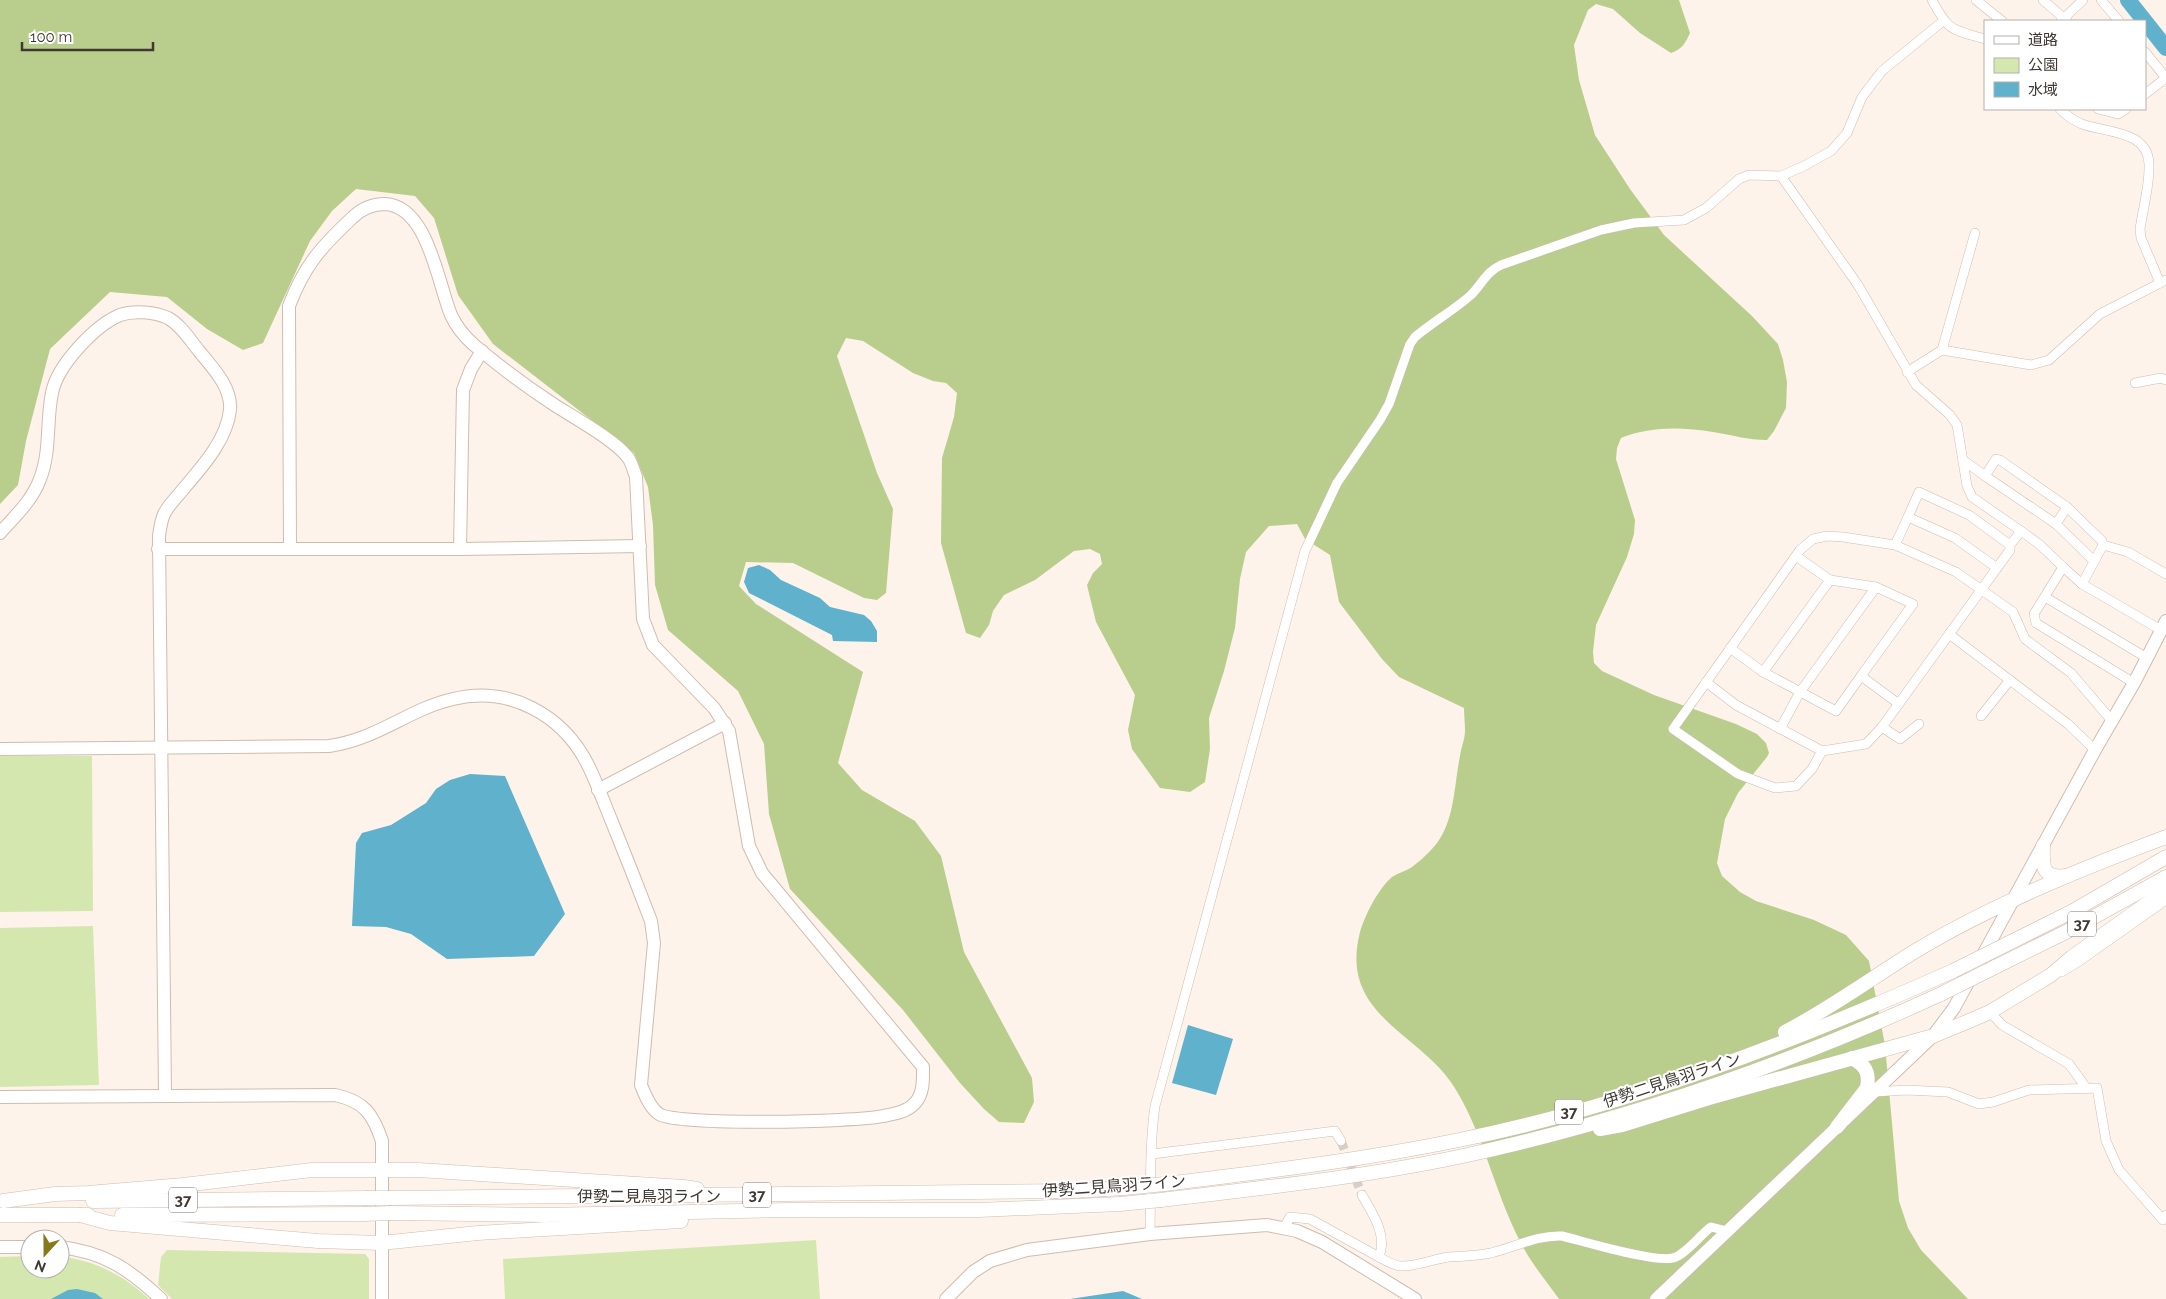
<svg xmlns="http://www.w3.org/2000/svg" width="2166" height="1299" viewBox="0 0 2166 1299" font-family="Raleway,'Noto Sans JP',sans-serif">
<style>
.green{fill:#d4e7af}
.forest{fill:#b9ce8d}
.water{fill:#5fb1cc}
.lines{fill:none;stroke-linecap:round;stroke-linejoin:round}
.river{stroke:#5fb1cc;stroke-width:16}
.street-tunnel{stroke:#d8cec5;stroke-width:9;stroke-dasharray:9 4.5;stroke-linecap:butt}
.street-casing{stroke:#cebcaf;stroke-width:10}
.secondary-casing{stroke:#cebcaf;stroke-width:14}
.primary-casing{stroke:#cebcaf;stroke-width:15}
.street{stroke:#fff;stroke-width:9}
.secondary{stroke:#fff;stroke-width:12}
.primary{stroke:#fff;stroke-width:14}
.primary-bridge-casing{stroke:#cebcaf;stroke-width:15;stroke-linecap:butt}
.primary-bridge{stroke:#fff;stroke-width:14}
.labels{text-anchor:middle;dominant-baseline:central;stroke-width:4;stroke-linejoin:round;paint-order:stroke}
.shield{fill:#fff;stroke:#797470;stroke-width:1}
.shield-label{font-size:15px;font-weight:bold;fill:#403933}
.street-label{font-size:16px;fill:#403933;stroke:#fff}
</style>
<rect width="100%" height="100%" fill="#fef3ea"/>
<g class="green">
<path d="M 0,756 L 92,756 L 93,911 L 0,912 Z"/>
<path d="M 93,926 L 99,1085 L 0,1087 L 0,928 Z"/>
<path d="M 816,1240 L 820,1299 L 505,1299 L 503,1259 Z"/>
<path d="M 167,1250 L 365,1254 L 369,1259 L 369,1299 L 172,1299 L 158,1285 L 161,1257 Z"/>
<path d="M 30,1256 L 30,1269 L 60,1269 L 60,1257 C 93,1259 125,1276 149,1299 L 0,1299 L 0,1257 Z"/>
</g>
<path class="forest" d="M 0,0 L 1679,0 L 1690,33 C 1685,44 1682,49 1671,53 L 1640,33 L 1613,9 L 1596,4 L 1588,10 L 1574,45 L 1579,80 L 1595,135 L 1630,189 L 1664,235 L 1752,316 L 1778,344 L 1783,360 L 1787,382 L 1786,408 L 1774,431 L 1767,440 C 1748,440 1732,435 1713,432 C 1682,427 1651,426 1621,438 L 1617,448 L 1616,459 L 1635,520 L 1634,534 L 1627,557 L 1596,625 L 1593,652 L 1594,663 L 1602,671 L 1654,695 L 1736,724 L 1757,734 L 1766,743 L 1769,753 L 1767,757 L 1738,793 L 1725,819 L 1717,863 L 1722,876 L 1740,892 L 1756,901 L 1814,920 L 1846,935 L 1869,961 L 1885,1045 L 1899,1201 L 1908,1228 L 1921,1250 L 1968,1299 L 1559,1299 C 1546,1281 1531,1263 1521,1243 C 1495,1194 1485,1138 1456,1090 C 1423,1033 1338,1017 1360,932 C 1365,915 1378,889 1392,877 C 1398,873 1406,871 1412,867 C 1420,861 1431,851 1437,843 C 1455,819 1454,785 1460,756 C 1461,748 1465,739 1465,731 C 1465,723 1464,715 1464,708 L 1399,677 L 1382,659 L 1339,602 L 1330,555 L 1305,539 L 1297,524 L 1269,526 L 1246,552 L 1240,579 L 1235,628 L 1224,671 L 1209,718 L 1210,749 L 1205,782 L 1190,792 L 1160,788 L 1132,749 L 1128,730 L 1135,695 L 1096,622 L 1087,585 L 1093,573 L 1102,564 L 1100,554 L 1090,549 L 1074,551 L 1035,580 L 1004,595 L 993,611 L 989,625 L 980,638 L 966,633 L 941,543 L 942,458 L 954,417 L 957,393 L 946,383 L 933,381 L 913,373 L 863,341 L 846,338 L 837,356 L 877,473 L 893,509 L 886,593 L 877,600 L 864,598 L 793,563 L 746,562 L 739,586 L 756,604 L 863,672 L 838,763 L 862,790 L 915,821 L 941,856 L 964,952 L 1032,1078 L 1034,1102 L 1024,1123 L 999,1122 L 984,1109 L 960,1083 L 903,1010 L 790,889 L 769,814 L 764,744 L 738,691 L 668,630 L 655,585 L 653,525 L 648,487 L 634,453 L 493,344 L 458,295 L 434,218 L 415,196 L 356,189 L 332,211 L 310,241 L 263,343 L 243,350 L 207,329 L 167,297 L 110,292 L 50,349 L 26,441 L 18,485 L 0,504 Z"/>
<g class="water">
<path d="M 759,565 L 770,570 L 781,580 L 820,598 L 830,607 L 864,615 L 871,621 L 877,631 L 877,642 L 833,641 L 832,635 L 749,593 L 744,582 L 748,568 Z"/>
<path d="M 470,774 L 505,776 L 565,914 L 534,956 L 447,959 L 411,934 L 386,927 L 352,926 L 356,843 L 362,833 L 391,825 L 426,803 L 436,789 L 450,780 Z"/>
<path d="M 1188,1025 L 1233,1039 L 1216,1095 L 1172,1083 Z"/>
<path d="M 77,1289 L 95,1293 L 103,1299 L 51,1299 L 68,1290 Z"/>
<path d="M 1123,1291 L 1142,1299 L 1070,1299 Z"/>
</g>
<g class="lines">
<path class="river" d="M 2128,0 L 2166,48"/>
<path class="street-tunnel" d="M 1341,1141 L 1362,1195"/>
<g class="street-casing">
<g id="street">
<path d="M 1932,0 C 1949,32 1951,29 1985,39"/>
<path d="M 1976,0 L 2002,21"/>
<path d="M 2043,0 L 2067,21"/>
<path d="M 2101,0 L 2119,21"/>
<path d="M 2061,21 L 2083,0"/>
<path d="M 2145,52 L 2166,78 L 2145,94"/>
<path d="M 2060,109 C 2066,115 2074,121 2082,124 C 2106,133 2148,130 2149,164 C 2150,185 2143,208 2140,229 L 2141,238 L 2160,283"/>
<path d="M 2098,109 L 2118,114 L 2126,109"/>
<path d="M 1781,176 L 1858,285 L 1916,385 L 1950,415 L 1957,425 L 1967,486 L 1972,497 L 2021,531"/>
<path d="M 1942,350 L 1975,233"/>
<path d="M 1907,372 L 1942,350 L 2031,365 L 2049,360 L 2100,314 L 2166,280"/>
<path d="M 2135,383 L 2161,378 L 2166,380"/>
<path d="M 1963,460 L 1985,476 L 1996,459 L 2000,460 L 2067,507 L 2102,541 L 2103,545 L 2128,552 L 2166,574"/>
<path d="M 1985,476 L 2056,524"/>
<path d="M 2067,507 L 2056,524 L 2094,561"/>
<path d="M 1908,517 L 1919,492 L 1969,515 L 2010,545"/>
<path d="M 1895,545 L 1908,517 L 1955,538 L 1997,568"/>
<path d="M 1830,580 L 1876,587"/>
<path d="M 2082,584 L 2103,545"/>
<path d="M 2045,597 L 2147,658"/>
<path d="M 1949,634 L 2068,724 L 2095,750"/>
<path d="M 1730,648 L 1763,672 L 1836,711 L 1861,676"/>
<path d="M 1763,672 L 1830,580 L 1796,556"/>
<path d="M 1706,682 L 1736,705 L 1822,751 L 1866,744 L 1882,727 L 2010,550 L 2010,545 L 2021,531 L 2039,544 L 2063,567"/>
<path d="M 2134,683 L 2036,623 L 2034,614 L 2063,567 L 2082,584 L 2161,630"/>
<path d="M 1981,716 L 2010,680"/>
<path d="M 1882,727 L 1900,739 L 1919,724"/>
<path d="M 1780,729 L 1800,692 L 1876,587 L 1913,604 L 1861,676 L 1899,704"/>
<path d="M 1822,751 L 1812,769 L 1796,786 L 1775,788 L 1738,774 L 1673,729 L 1800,550 L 1813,539 L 1827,536 L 1843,537 L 1895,545 L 1956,572 L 2013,612 L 2025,639 L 2071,673 L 2112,721"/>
<path d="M 2061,972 L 2078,962 L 2166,900"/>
<path d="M 1990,1012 L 2002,1025 L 2069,1064 L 2087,1089"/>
<path d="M 1875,1092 L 1906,1090 L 1948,1092 L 1979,1104 L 1993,1102 L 2029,1090 L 2097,1088 L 2106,1141 L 2119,1170 L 2163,1220 L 2166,1215"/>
<path d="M 1152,1154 L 1335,1131 L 1341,1141"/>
<path d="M 1362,1195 C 1372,1213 1388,1235 1379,1257 C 1386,1261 1392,1265 1400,1266 C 1416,1267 1433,1259 1449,1257 C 1464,1256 1477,1256 1491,1253 C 1516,1247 1536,1235 1562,1236 C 1583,1241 1660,1265 1676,1257 C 1689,1251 1700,1235 1711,1227 L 1727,1231"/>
<path d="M 1284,1228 L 1290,1217 L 1310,1219 L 1379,1257"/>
<path d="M 1150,1234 C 1151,1191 1149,1148 1155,1106 L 1301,566 L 1305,551 L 1337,483 L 1380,420 L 1389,404 L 1410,344 L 1415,337 C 1433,322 1454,310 1471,295 C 1482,284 1486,272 1501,265 L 1601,230 L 1634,223 L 1684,220 L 1706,208 L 1739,179 L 1749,175 L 1781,176 L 1804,166 L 1831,151 L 1847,133 L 1862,97 L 1882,71 L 1943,21"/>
</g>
</g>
<g class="secondary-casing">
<g id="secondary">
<path d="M 0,533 C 15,516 32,501 40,479 C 51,451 46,422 52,393 C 57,366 94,326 120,315 C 134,310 155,312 168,318 C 181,325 190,340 199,351 C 212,367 232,387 230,410 C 227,439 203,466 185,487 C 178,496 169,504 164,514 C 161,521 160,529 159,536 L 165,1095"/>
<path d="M 158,549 L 460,549 L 640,546"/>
<path d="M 460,549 L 463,390 L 471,369 L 482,351"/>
<path d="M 0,749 L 329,746 C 378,739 409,709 453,699 C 509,685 563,715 588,765 C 597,783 604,803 612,822 C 625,854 638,887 651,921 L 654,943 L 641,1085 C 645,1095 650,1108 659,1114 C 677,1126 856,1122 883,1116 C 894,1114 907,1112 915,1103 C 924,1093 923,1079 923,1067 L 762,873 L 749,846 L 729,731 L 714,708 L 653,645 L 643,619 L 636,477 C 634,471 632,464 629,459 C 618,442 575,418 556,406 C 527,387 500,367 474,345 C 465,337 456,326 451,315 C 438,284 428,206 385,204 C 372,204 362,208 352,218 C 321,247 304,266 289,306 L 290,549"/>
<path d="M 598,790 L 725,723"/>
<path d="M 0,1097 L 335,1095 C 364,1101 373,1114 382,1141 L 382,1299"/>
<path d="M 0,1247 L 30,1247"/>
<path d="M 60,1247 C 104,1252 129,1269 161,1299"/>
<path d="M 946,1299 L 973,1272 L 990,1261 L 1027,1250 L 1150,1234 L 1267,1225 L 1297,1231 L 1322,1242 L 1415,1299"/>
<path d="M 1656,1299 L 1933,1036 L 1954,1008 L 2095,750 L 2134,683 L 2166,621"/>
</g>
</g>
<g class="primary-casing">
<g id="primary">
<path d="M 2043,846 C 2042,868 2043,879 2067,876"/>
<path d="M 2009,943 L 2073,911 L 2166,857"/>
<path d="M 1995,967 L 2074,928 L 2166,877"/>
<path d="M 1785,1032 C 1831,1008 1873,977 1917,950 C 1994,904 2083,868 2166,837"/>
<path d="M 1837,1127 L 1867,1088 C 1870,1072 1865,1065 1852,1058"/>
<path d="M 1600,1129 L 1622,1125 L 1709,1098 L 1933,1036 L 1969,1021 L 1990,1012 L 2051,975 L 2072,957 L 2166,890"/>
<path d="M 1165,1184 C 1263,1172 1362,1160 1459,1140 C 1628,1106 1796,1041 1953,971"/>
<path d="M 390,1198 L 1073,1191 L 1124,1188"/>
<path d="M 1161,1200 C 1262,1188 1364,1177 1463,1156 C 1628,1120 1789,1064 1941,994"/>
<path d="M 3,1201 L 55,1194 L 88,1193 L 183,1185 L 312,1170 L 418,1170 L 684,1187 L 697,1189"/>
<path d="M 93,1201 L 366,1198"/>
<path d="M 391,1213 L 544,1215 L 791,1210 L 979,1210 L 1120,1204"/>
<path d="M 0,1215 L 88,1215"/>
<path d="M 80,1215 L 110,1223 L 318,1241 L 381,1243 L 478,1233 L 681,1221"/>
<path d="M 122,1215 L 364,1214"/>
</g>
</g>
<use href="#street" class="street"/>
<use href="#secondary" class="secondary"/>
<use href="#primary" class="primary"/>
<g class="primary-bridge-casing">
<g id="primary-bridge">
<path d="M 1953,971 L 2009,943"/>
<path d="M 1941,994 L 1995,967"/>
<path d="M 1124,1188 L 1165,1184"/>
<path d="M 366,1198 L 390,1198"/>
<path d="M 1120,1204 L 1161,1200"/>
<path d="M 364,1214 L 391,1213"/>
</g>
</g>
<use href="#primary-bridge" class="primary-bridge"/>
</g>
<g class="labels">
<g class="shield">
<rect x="2068" y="911.5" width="28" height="25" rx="4"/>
<rect x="1555" y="1099.5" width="28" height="25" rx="4"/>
<rect x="743" y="1182.5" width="28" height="25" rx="4"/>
<rect x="169" y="1187.5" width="28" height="25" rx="4"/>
</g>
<g class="shield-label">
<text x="2082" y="924">37</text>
<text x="1569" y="1112">37</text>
<text x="757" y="1195">37</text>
<text x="183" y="1200">37</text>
</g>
<g class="street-label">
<text transform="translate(1672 1080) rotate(-18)">伊勢二見鳥羽ライン</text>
<text transform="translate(1114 1186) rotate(-4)">伊勢二見鳥羽ライン</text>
<text x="649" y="1196">伊勢二見鳥羽ライン</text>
</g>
</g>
<rect x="1984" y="20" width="162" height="90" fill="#ffffff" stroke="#b3b0ad"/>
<rect x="1994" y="36" width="25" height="8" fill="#ffffff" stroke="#b3b0ad"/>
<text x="2028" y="45" font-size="15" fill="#403933">道路</text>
<rect x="1994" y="58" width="25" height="15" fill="#d4e7af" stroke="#b3b0ad"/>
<text x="2028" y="70" font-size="15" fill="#403933">公園</text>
<rect x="1994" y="82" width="25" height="15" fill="#5fb1cc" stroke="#b3b0ad"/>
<text x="2028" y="95" font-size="15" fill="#403933">水域</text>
<g transform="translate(45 1254) rotate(201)"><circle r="24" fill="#ffffff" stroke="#b3b0ad"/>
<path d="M0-4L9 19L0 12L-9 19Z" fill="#88781c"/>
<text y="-8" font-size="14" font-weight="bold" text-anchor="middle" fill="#403933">N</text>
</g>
<path d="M22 42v8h131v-8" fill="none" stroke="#403933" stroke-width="2.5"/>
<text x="30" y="42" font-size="15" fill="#403933" stroke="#ffffff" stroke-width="4" paint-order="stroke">100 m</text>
</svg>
